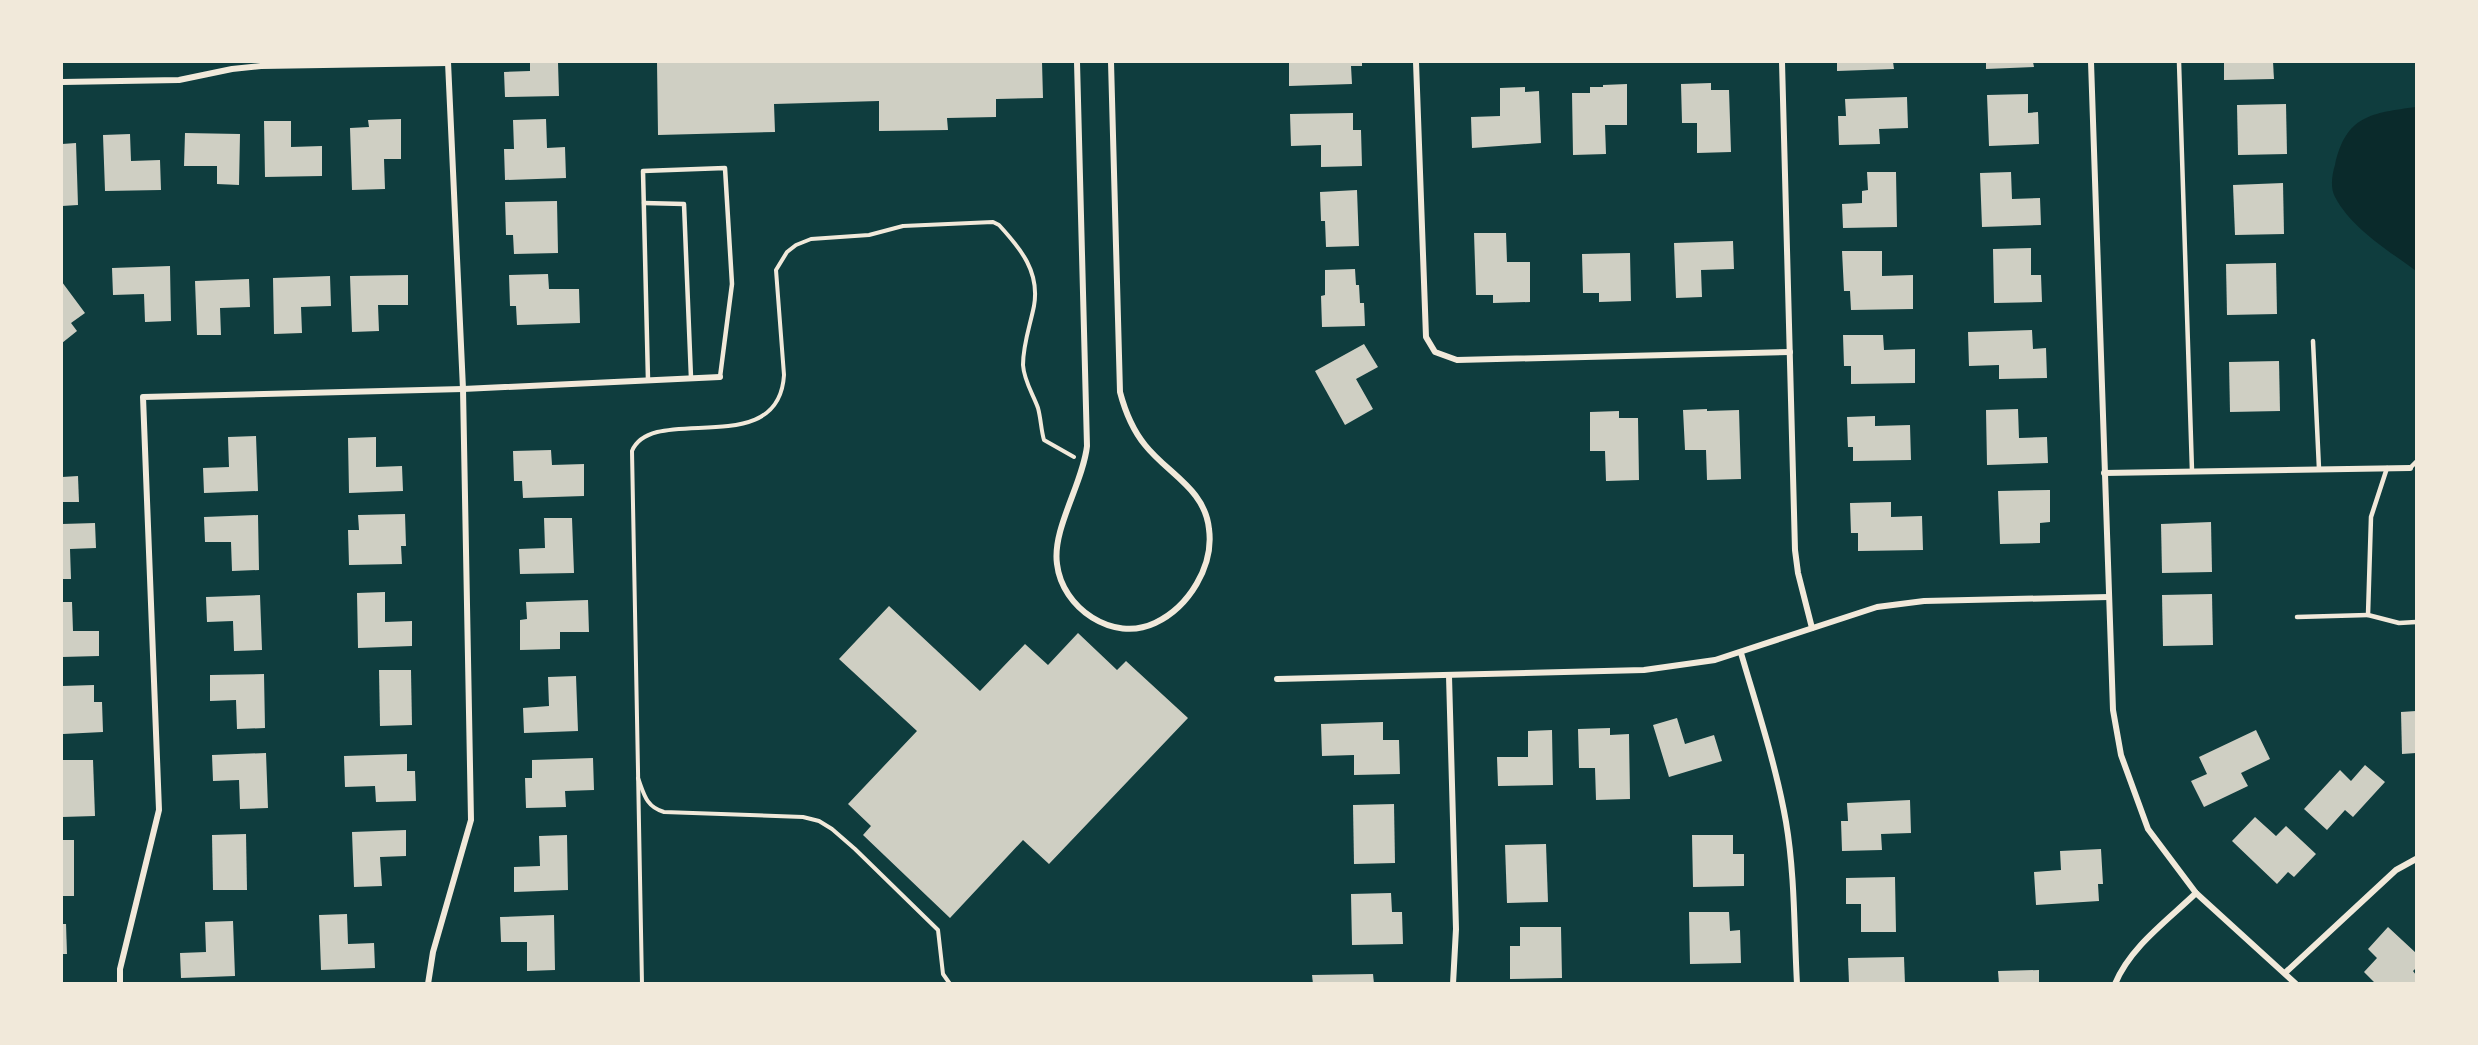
<svg xmlns="http://www.w3.org/2000/svg" width="2478" height="1045" viewBox="0 0 2478 1045" font-family="'PT Sans',sans-serif">
<style>
.water{fill:#0a2a2b}
.building{fill:#cfcfc3}
.lines{fill:none;stroke-linecap:round;stroke-linejoin:round}
.path{stroke:#f1e9da;stroke-width:4}
.service{stroke:#f1e9da;stroke-width:4.5}
.minor{stroke:#f1e9da;stroke-width:6}
</style>
<rect width="100%" height="100%" fill="#0f3d3e"/>
<path class="water" d="M 2416,107 L 2416,271 C 2388,250 2352,229 2335,197 C 2330,188 2332,174 2335,165 C 2346,115 2372,113 2416,107 Z"/>
<g class="building">
<path d="M 530,62 L 558,62 L 559,96 L 505,97 L 504,72 L 530,71 Z"/>
<path d="M 657,62 L 1042,62 L 1043,98 L 996,99 L 996,117 L 947,118 L 948,130 L 879,131 L 879,101 L 774,104 L 775,132 L 658,135 Z"/>
<path d="M 1289,62 L 1362,62 L 1362,66 L 1351,66 L 1352,84 L 1289,86 Z"/>
<path d="M 1837,62 L 1893,62 L 1894,69 L 1837,71 Z"/>
<path d="M 1986,62 L 2033,62 L 2034,67 L 1986,69 Z"/>
<path d="M 2224,62 L 2273,62 L 2274,79 L 2224,80 Z"/>
<path d="M 1711,83 L 1711,90 L 1729,90 L 1731,152 L 1697,153 L 1697,123 L 1682,123 L 1681,84 Z"/>
<path d="M 1627,84 L 1627,125 L 1605,125 L 1606,154 L 1573,155 L 1572,93 L 1590,93 L 1590,87 L 1603,87 L 1603,85 Z"/>
<path d="M 1525,87 L 1525,92 L 1539,91 L 1541,143 L 1472,148 L 1471,117 L 1500,116 L 1500,88 Z"/>
<path d="M 2028,94 L 2028,113 L 2038,112 L 2039,144 L 1989,146 L 1987,95 Z"/>
<path d="M 1907,97 L 1908,128 L 1879,129 L 1880,144 L 1839,145 L 1838,116 L 1846,116 L 1845,99 Z"/>
<path d="M 2286,104 L 2287,154 L 2238,155 L 2237,105 Z"/>
<path d="M 1353,113 L 1353,130 L 1361,130 L 1362,166 L 1321,167 L 1321,145 L 1291,146 L 1290,114 Z"/>
<path d="M 401,119 L 401,159 L 384,159 L 385,189 L 352,190 L 350,128 L 369,127 L 368,120 Z"/>
<path d="M 546,119 L 547,148 L 565,147 L 566,178 L 505,180 L 504,149 L 514,149 L 513,120 Z"/>
<path d="M 264,121 L 291,121 L 291,147 L 322,146 L 322,176 L 265,177 Z"/>
<path d="M 185,133 L 240,134 L 239,185 L 217,184 L 217,166 L 184,166 Z"/>
<path d="M 130,134 L 131,161 L 160,160 L 161,190 L 105,191 L 103,135 Z"/>
<path d="M 76,143 L 78,205 L 62,206 L 62,144 Z"/>
<path d="M 1867,172 L 1896,172 L 1897,227 L 1843,228 L 1842,204 L 1862,203 L 1862,191 L 1868,190 Z"/>
<path d="M 2011,172 L 2012,199 L 2040,198 L 2041,225 L 1982,227 L 1980,173 Z"/>
<path d="M 2283,183 L 2284,234 L 2235,235 L 2233,185 Z"/>
<path d="M 1357,190 L 1359,246 L 1326,247 L 1325,221 L 1321,221 L 1320,192 Z"/>
<path d="M 557,201 L 558,253 L 514,254 L 513,235 L 506,235 L 505,202 Z"/>
<path d="M 1474,233 L 1506,233 L 1507,262 L 1530,262 L 1530,302 L 1493,303 L 1493,295 L 1476,295 Z"/>
<path d="M 1733,241 L 1734,269 L 1701,270 L 1702,297 L 1676,298 L 1674,243 Z"/>
<path d="M 2031,248 L 2031,275 L 2041,275 L 2042,302 L 1994,303 L 1993,249 Z"/>
<path d="M 1842,251 L 1882,251 L 1882,276 L 1913,275 L 1913,309 L 1851,310 L 1850,291 L 1844,291 Z"/>
<path d="M 1630,253 L 1631,301 L 1599,302 L 1599,293 L 1583,293 L 1582,254 Z"/>
<path d="M 2276,263 L 2277,314 L 2227,315 L 2226,264 Z"/>
<path d="M 170,266 L 171,321 L 145,322 L 144,294 L 113,295 L 112,268 Z"/>
<path d="M 1355,269 L 1356,285 L 1359,285 L 1360,303 L 1364,303 L 1365,326 L 1322,327 L 1321,296 L 1325,295 L 1325,270 Z"/>
<path d="M 548,274 L 549,289 L 579,289 L 580,323 L 517,325 L 516,306 L 510,306 L 509,275 Z"/>
<path d="M 408,275 L 408,305 L 378,305 L 379,331 L 352,332 L 350,276 Z"/>
<path d="M 330,276 L 331,306 L 301,307 L 302,333 L 274,334 L 273,278 Z"/>
<path d="M 249,279 L 250,307 L 220,308 L 221,335 L 197,335 L 195,281 Z"/>
<path d="M 62,282 L 85,313 L 71,323 L 77,331 L 62,343 Z"/>
<path d="M 2032,330 L 2033,349 L 2046,348 L 2047,378 L 1999,379 L 1999,365 L 1969,366 L 1968,332 Z"/>
<path d="M 1843,335 L 1883,335 L 1884,350 L 1915,349 L 1915,383 L 1851,384 L 1851,366 L 1844,366 Z"/>
<path d="M 1364,344 L 1378,367 L 1356,379 L 1373,409 L 1345,425 L 1315,371 Z"/>
<path d="M 2279,361 L 2280,411 L 2230,412 L 2229,362 Z"/>
<path d="M 1707,409 L 1707,411 L 1739,410 L 1741,479 L 1707,480 L 1706,450 L 1685,450 L 1683,410 Z"/>
<path d="M 2018,409 L 2019,438 L 2047,437 L 2048,463 L 1987,465 L 1986,410 Z"/>
<path d="M 1619,411 L 1619,418 L 1638,418 L 1639,480 L 1606,481 L 1605,451 L 1590,451 L 1590,412 Z"/>
<path d="M 1875,416 L 1875,426 L 1910,425 L 1911,460 L 1853,461 L 1853,447 L 1848,447 L 1847,417 Z"/>
<path d="M 256,436 L 258,491 L 204,493 L 203,468 L 229,467 L 228,437 Z"/>
<path d="M 376,437 L 376,467 L 402,466 L 403,491 L 349,493 L 348,438 Z"/>
<path d="M 551,450 L 552,465 L 584,464 L 584,496 L 523,498 L 522,481 L 514,481 L 513,451 Z"/>
<path d="M 78,476 L 79,502 L 62,502 L 62,477 Z"/>
<path d="M 2050,490 L 2050,522 L 2040,523 L 2040,543 L 2000,544 L 1998,491 Z"/>
<path d="M 1891,502 L 1891,517 L 1922,516 L 1923,550 L 1858,551 L 1858,533 L 1851,533 L 1850,503 Z"/>
<path d="M 405,514 L 406,546 L 401,546 L 402,564 L 349,565 L 348,530 L 359,530 L 358,515 Z"/>
<path d="M 258,515 L 259,570 L 232,571 L 231,542 L 205,542 L 204,517 Z"/>
<path d="M 544,518 L 572,518 L 574,573 L 520,574 L 519,549 L 545,548 Z"/>
<path d="M 2211,522 L 2212,572 L 2162,573 L 2161,524 Z"/>
<path d="M 95,523 L 96,548 L 70,549 L 71,579 L 62,579 L 62,524 Z"/>
<path d="M 385,592 L 385,622 L 412,621 L 412,646 L 358,648 L 357,593 Z"/>
<path d="M 2212,594 L 2213,645 L 2163,646 L 2162,595 Z"/>
<path d="M 260,595 L 262,650 L 234,651 L 233,621 L 207,622 L 206,597 Z"/>
<path d="M 588,600 L 589,632 L 560,632 L 560,649 L 520,650 L 520,620 L 527,619 L 526,602 Z"/>
<path d="M 62,602 L 72,602 L 73,631 L 99,631 L 99,656 L 62,657 Z"/>
<path d="M 889,606 L 980,691 L 1025,644 L 1048,665 L 1078,633 L 1117,670 L 1126,661 L 1188,718 L 1049,864 L 1023,840 L 950,918 L 863,835 L 871,826 L 848,804 L 917,731 L 839,659 Z"/>
<path d="M 379,670 L 411,670 L 412,725 L 380,726 Z"/>
<path d="M 264,674 L 265,728 L 237,729 L 236,700 L 210,701 L 210,675 Z"/>
<path d="M 576,676 L 578,731 L 524,733 L 523,708 L 549,706 L 548,677 Z"/>
<path d="M 94,685 L 94,702 L 102,702 L 103,732 L 63,734 L 62,686 Z"/>
<path d="M 2416,711 L 2416,753 L 2402,754 L 2401,712 Z"/>
<path d="M 1677,718 L 1685,744 L 1714,735 L 1722,761 L 1669,777 L 1653,725 Z"/>
<path d="M 1383,722 L 1383,740 L 1399,740 L 1400,774 L 1354,775 L 1354,755 L 1322,756 L 1321,724 Z"/>
<path d="M 1610,728 L 1610,735 L 1629,734 L 1630,799 L 1596,800 L 1595,768 L 1579,768 L 1578,729 Z"/>
<path d="M 1552,730 L 1553,785 L 1498,786 L 1497,757 L 1528,757 L 1528,731 Z"/>
<path d="M 2256,730 L 2270,759 L 2241,773 L 2248,786 L 2204,807 L 2191,781 L 2207,774 L 2199,757 Z"/>
<path d="M 266,753 L 268,808 L 240,809 L 239,780 L 213,781 L 212,755 Z"/>
<path d="M 407,754 L 407,771 L 415,771 L 416,801 L 376,802 L 375,786 L 345,787 L 344,756 Z"/>
<path d="M 593,758 L 594,790 L 565,791 L 566,807 L 526,808 L 525,778 L 532,778 L 532,760 Z"/>
<path d="M 62,760 L 93,760 L 95,816 L 62,817 Z"/>
<path d="M 2365,765 L 2385,782 L 2353,817 L 2345,810 L 2327,830 L 2304,809 L 2340,770 L 2351,781 Z"/>
<path d="M 1910,800 L 1911,833 L 1881,834 L 1882,850 L 1842,851 L 1841,821 L 1848,821 L 1847,803 Z"/>
<path d="M 1394,804 L 1395,863 L 1354,864 L 1353,805 Z"/>
<path d="M 2255,817 L 2276,836 L 2286,826 L 2316,854 L 2294,877 L 2288,872 L 2277,884 L 2232,841 Z"/>
<path d="M 406,830 L 406,856 L 380,857 L 382,886 L 354,887 L 352,832 Z"/>
<path d="M 246,834 L 247,890 L 213,890 L 212,835 Z"/>
<path d="M 567,835 L 568,890 L 514,892 L 514,867 L 540,866 L 539,836 Z"/>
<path d="M 1692,835 L 1733,835 L 1733,854 L 1744,854 L 1744,886 L 1693,887 Z"/>
<rect x="62" y="840" width="12" height="56"/>
<path d="M 1546,844 L 1548,902 L 1507,903 L 1505,845 Z"/>
<path d="M 2101,849 L 2103,884 L 2098,884 L 2099,901 L 2036,905 L 2034,872 L 2061,870 L 2060,851 Z"/>
<path d="M 1895,877 L 1896,932 L 1861,932 L 1861,904 L 1846,904 L 1846,878 Z"/>
<path d="M 1391,893 L 1392,912 L 1402,912 L 1403,944 L 1352,945 L 1351,894 Z"/>
<path d="M 1689,912 L 1729,912 L 1730,931 L 1740,930 L 1741,963 L 1690,964 Z"/>
<path d="M 347,914 L 348,944 L 374,943 L 375,968 L 321,970 L 319,915 Z"/>
<path d="M 554,915 L 555,970 L 527,971 L 527,942 L 501,942 L 500,917 Z"/>
<path d="M 233,921 L 235,976 L 181,978 L 180,953 L 206,952 L 205,922 Z"/>
<path d="M 62,924 L 66,924 L 67,954 L 62,954 Z"/>
<path d="M 1520,927 L 1561,927 L 1562,978 L 1510,979 L 1510,946 L 1520,946 Z"/>
<path d="M 2388,927 L 2416,953 L 2416,968 L 2413,971 L 2416,975 L 2416,984 L 2376,984 L 2364,972 L 2377,958 L 2368,949 Z"/>
<path d="M 1904,957 L 1905,984 L 1849,983 L 1848,958 Z"/>
<path d="M 2039,970 L 2039,984 L 1999,984 L 1998,971 Z"/>
<path d="M 1373,974 L 1374,984 L 1313,984 L 1312,975 Z"/>
</g>
<g class="lines">
<g class="path">
<path d="M 638,778 C 644,794 646,807 664,812 L 803,817 L 819,821 L 832,829 L 855,849 L 938,930 L 943,974 L 950,984"/>
<path d="M 642,984 L 632,451 C 652,402 779,462 784,375 L 776,270 L 787,252 L 796,245 L 811,239 L 869,235 L 903,226 L 993,222 L 999,225 C 1021,249 1040,272 1034,306 C 1030,326 1023,344 1023,365 C 1024,381 1033,394 1038,408 C 1041,419 1041,430 1044,440 L 1074,457"/>
</g>
<g class="service">
<path d="M 2179,62 L 2192,471"/>
<path d="M 644,203 L 684,204 L 691,378"/>
<path d="M 2313,341 L 2319,469"/>
<path d="M 648,380 L 643,171 L 725,168 L 732,284 L 720,377"/>
<path d="M 2387,468 L 2371,517 L 2368,615 L 2399,623 L 2416,622"/>
<path d="M 2410,468 L 2416,462"/>
<path d="M 2297,617 L 2368,615"/>
</g>
<g class="minor">
<path d="M 1077,62 L 1087,446 C 1083,483 1052,529 1057,564 C 1062,608 1113,643 1155,623 C 1189,607 1214,566 1209,529 C 1205,489 1168,474 1145,445 C 1132,429 1125,411 1120,392 L 1111,62"/>
<path d="M 1416,62 L 1426,337 L 1435,352 L 1457,360 L 1790,352"/>
<path d="M 1782,62 L 1795,550 L 1798,573 L 1812,628"/>
<path d="M 2091,62 L 2113,710 L 2121,755 L 2148,829 L 2196,893 L 2296,984"/>
<path d="M 62,82 L 179,80 L 232,69 L 261,66 L 448,63"/>
<path d="M 2104,473 L 2410,468"/>
<path d="M 1741,653 C 1757,708 1776,765 1786,822 C 1795,875 1794,930 1797,984"/>
<path d="M 1449,676 L 1456,929 L 1453,984"/>
<path d="M 1277,679 L 1644,670 L 1715,660 L 1877,607 L 1924,601 L 2109,597"/>
<path d="M 2286,972 L 2396,870 L 2416,859"/>
<path d="M 120,984 L 120,969 L 159,810 L 143,397 L 463,389 L 720,377"/>
<path d="M 428,984 L 433,952 L 471,820 L 463,389 L 448,62"/>
<path d="M 2115,984 C 2130,947 2168,920 2196,893"/>
</g>
</g>
<rect width="2478" height="1045" fill="none" stroke="#f1e9da" stroke-width="126"/>
</svg>
